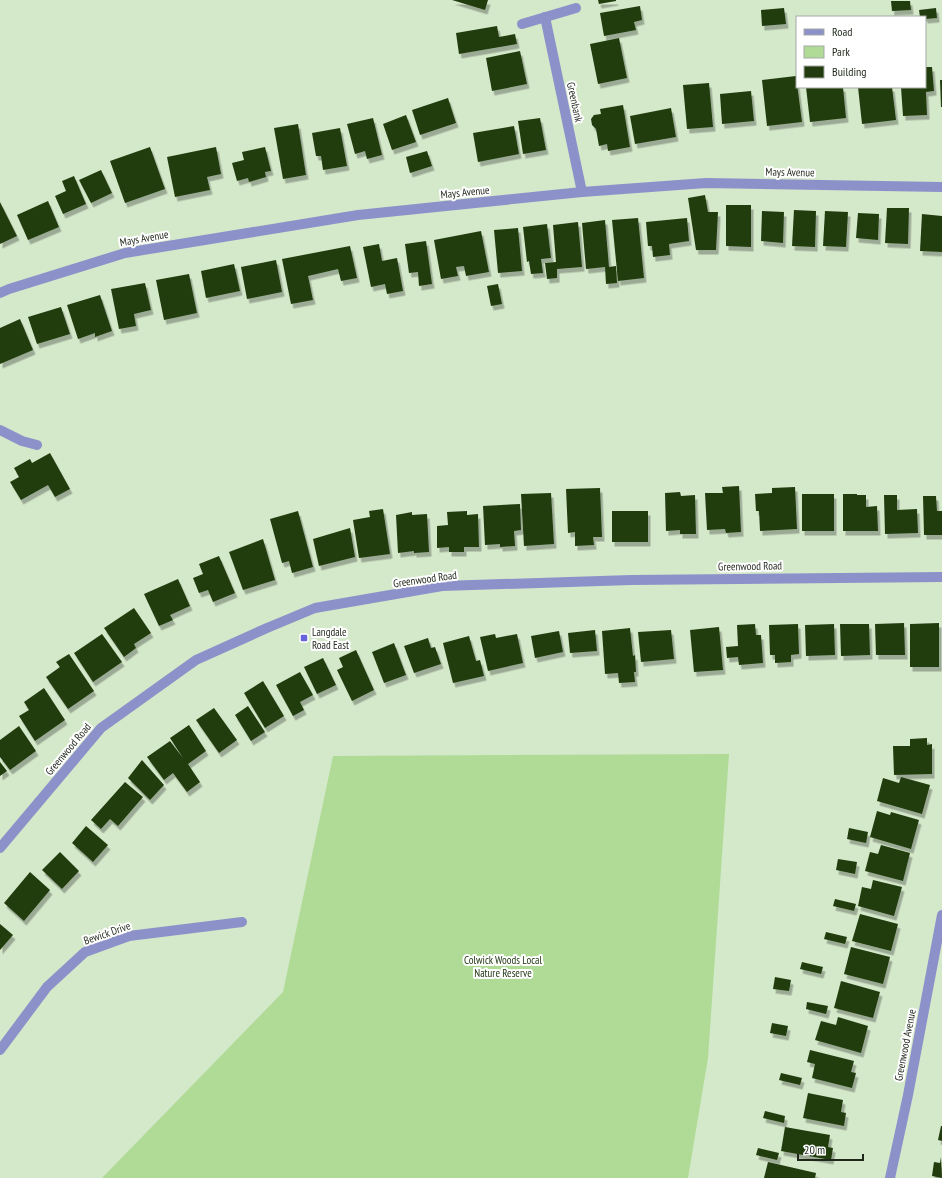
<svg xmlns="http://www.w3.org/2000/svg" width="942" height="1178" viewBox="0 0 942 1178" font-family="'PT Sans Narrow',sans-serif">
<style>
.green{fill:#afdb96}
.building{fill:#223c0f;filter:url(#shadow)}
.lines{fill:none;stroke-linecap:round;stroke-linejoin:round}
.minor{stroke:#8c91ca;stroke-width:10}
.poi-dot{fill:#6765de;stroke:#fff;stroke-width:1.5}
.labels{text-anchor:middle;dominant-baseline:central;stroke-width:4;stroke-linejoin:round;paint-order:stroke}
.street-label{font-size:11px;fill:#1f271b;stroke:#fff}
.poi-label{font-size:11px;fill:#1f271b;stroke:#fff;text-anchor:start}
.park-label{font-size:11px;fill:#233815;stroke:#fff}
</style>
<defs>
<filter id="shadow"><feDropShadow dx="2.5" dy="4.5" stdDeviation="0" flood-color="#0004"/></filter>
</defs>
<rect width="100%" height="100%" fill="#d4e8ca"/>
<path class="green" d="M 729,754 L 708,1058 L 688,1178 L 102,1178 L 283,992 L 333,756 Z"/>
<g class="building">
<path d="M 452,0 L 488,0 L 485,10 Z"/>
<path d="M 598,0 L 616,0 L 616,1 L 599,4 Z"/>
<path d="M 891,1 L 910,1 L 911,10 L 892,11 Z"/>
<path d="M 640,6 L 642,20 L 634,22 L 636,30 L 604,36 L 600,13 Z"/>
<path d="M 784,8 L 786,24 L 762,26 L 761,10 Z"/>
<path d="M 936,8 L 937,18 L 925,19 L 925,17 L 920,17 L 919,10 Z"/>
<path d="M 497,26 L 499,37 L 515,34 L 517,44 L 459,54 L 456,33 Z"/>
<path d="M 619,38 L 627,78 L 598,84 L 590,44 Z"/>
<path d="M 520,51 L 527,84 L 492,91 L 486,58 Z"/>
<path d="M 925,67 L 932,67 L 934,91 L 926,92 L 927,115 L 903,116 L 901,87 L 925,87 Z"/>
<path d="M 796,76 L 802,122 L 767,126 L 762,80 Z"/>
<path d="M 940,80 L 942,80 L 942,107 L 941,107 Z"/>
<path d="M 709,83 L 713,127 L 687,129 L 683,85 Z"/>
<path d="M 806,87 L 843,87 L 846,118 L 810,122 Z"/>
<path d="M 858,87 L 892,87 L 896,120 L 862,124 Z"/>
<path d="M 751,91 L 754,121 L 722,124 L 720,94 Z"/>
<path d="M 448,98 L 456,123 L 420,135 L 412,110 Z"/>
<path d="M 623,105 L 630,147 L 608,151 L 607,144 L 599,146 L 596,129 L 592,125 L 591,119 L 594,115 L 601,114 L 600,109 Z"/>
<path d="M 671,108 L 676,137 L 635,144 L 630,116 Z"/>
<path d="M 406,115 L 416,142 L 392,150 L 383,124 Z"/>
<path d="M 373,118 L 382,155 L 367,159 L 365,151 L 355,154 L 347,124 Z"/>
<path d="M 540,118 L 546,150 L 523,154 L 518,121 Z"/>
<path d="M 298,124 L 306,175 L 283,179 L 274,128 Z"/>
<path d="M 514,126 L 519,154 L 478,162 L 473,133 Z"/>
<path d="M 340,128 L 347,166 L 323,170 L 321,156 L 316,156 L 312,133 Z"/>
<path d="M 150,147 L 165,189 L 125,203 L 110,161 Z"/>
<path d="M 216,147 L 221,174 L 207,177 L 210,190 L 175,197 L 167,157 Z"/>
<path d="M 265,147 L 271,171 L 265,172 L 266,177 L 249,182 L 248,178 L 237,181 L 232,163 L 244,160 L 242,152 Z"/>
<path d="M 427,151 L 432,166 L 410,173 L 406,157 Z"/>
<path d="M 101,170 L 112,193 L 91,203 L 79,180 Z"/>
<path d="M 74,176 L 86,204 L 63,214 L 55,196 L 66,191 L 62,181 Z"/>
<path d="M 705,195 L 708,212 L 718,212 L 716,250 L 696,250 L 688,198 Z"/>
<path d="M 48,201 L 59,227 L 28,240 L 17,215 Z"/>
<path d="M 0,202 L 17,236 L 0,244 Z"/>
<path d="M 726,205 L 751,205 L 751,247 L 726,246 Z"/>
<path d="M 887,208 L 909,208 L 908,244 L 885,243 Z"/>
<path d="M 794,210 L 816,211 L 815,247 L 792,246 Z"/>
<path d="M 762,211 L 784,212 L 783,243 L 761,241 Z"/>
<path d="M 825,211 L 848,212 L 846,247 L 823,246 Z"/>
<path d="M 858,213 L 879,214 L 878,240 L 856,238 Z"/>
<path d="M 922,214 L 942,216 L 942,252 L 920,251 Z"/>
<path d="M 638,218 L 644,278 L 618,281 L 612,220 Z"/>
<path d="M 687,218 L 689,241 L 669,244 L 670,255 L 653,257 L 652,246 L 648,246 L 646,222 Z"/>
<path d="M 605,220 L 609,267 L 616,266 L 617,283 L 606,284 L 605,267 L 586,269 L 582,223 Z"/>
<path d="M 578,222 L 582,267 L 557,269 L 557,278 L 547,279 L 545,263 L 556,262 L 553,225 Z"/>
<path d="M 547,224 L 551,258 L 541,259 L 543,273 L 531,274 L 529,261 L 527,262 L 523,227 Z"/>
<path d="M 518,228 L 522,271 L 498,273 L 494,230 Z"/>
<path d="M 481,231 L 489,272 L 466,276 L 464,266 L 456,267 L 458,276 L 441,279 L 434,240 Z"/>
<path d="M 426,241 L 432,284 L 419,286 L 418,272 L 409,273 L 405,244 Z"/>
<path d="M 379,244 L 382,261 L 397,258 L 403,291 L 387,294 L 385,284 L 371,287 L 363,247 Z"/>
<path d="M 350,246 L 357,278 L 341,281 L 338,269 L 308,276 L 313,300 L 291,304 L 282,259 Z"/>
<path d="M 276,260 L 282,292 L 247,299 L 241,267 Z"/>
<path d="M 234,264 L 240,291 L 206,298 L 201,271 Z"/>
<path d="M 189,274 L 197,313 L 164,320 L 156,280 Z"/>
<path d="M 145,283 L 151,310 L 134,314 L 136,326 L 119,329 L 111,289 Z"/>
<path d="M 498,284 L 502,304 L 491,306 L 487,286 Z"/>
<path d="M 100,295 L 112,331 L 95,337 L 95,333 L 78,339 L 67,305 Z"/>
<path d="M 61,307 L 70,334 L 37,344 L 28,317 Z"/>
<path d="M 20,319 L 33,350 L 0,364 L 0,328 Z"/>
<path d="M 50,453 L 70,489 L 55,497 L 48,485 L 21,500 L 10,482 L 19,477 L 14,468 L 30,459 L 32,463 Z"/>
<path d="M 739,486 L 741,532 L 726,533 L 725,529 L 707,530 L 705,493 L 723,493 L 722,487 Z"/>
<path d="M 795,487 L 797,529 L 760,531 L 759,511 L 756,511 L 755,494 L 772,493 L 772,488 Z"/>
<path d="M 600,488 L 602,537 L 593,537 L 594,545 L 575,546 L 575,532 L 568,533 L 566,489 Z"/>
<path d="M 680,492 L 681,496 L 695,495 L 696,534 L 680,534 L 680,530 L 666,531 L 665,493 Z"/>
<path d="M 551,493 L 554,544 L 524,546 L 521,494 Z"/>
<rect x="802" y="494" width="32" height="37"/>
<path d="M 843,494 L 857,494 L 857,495 L 866,495 L 866,507 L 877,506 L 878,531 L 843,531 Z"/>
<path d="M 884,495 L 897,495 L 897,510 L 917,509 L 918,533 L 885,534 Z"/>
<path d="M 923,496 L 936,496 L 937,511 L 942,511 L 942,535 L 924,535 Z"/>
<path d="M 520,504 L 521,530 L 514,531 L 515,546 L 500,547 L 500,544 L 485,545 L 483,506 Z"/>
<path d="M 383,509 L 390,554 L 359,558 L 353,520 L 370,517 L 369,511 Z"/>
<path d="M 298,511 L 313,567 L 292,573 L 289,561 L 282,563 L 270,519 Z"/>
<path d="M 467,511 L 467,515 L 478,514 L 479,547 L 464,547 L 464,552 L 449,552 L 449,547 L 437,548 L 437,526 L 448,525 L 447,512 Z"/>
<rect x="612" y="511" width="36" height="31"/>
<path d="M 412,512 L 412,515 L 427,514 L 429,552 L 414,553 L 414,551 L 398,553 L 396,515 Z"/>
<path d="M 350,528 L 355,557 L 319,566 L 313,539 Z"/>
<path d="M 263,539 L 275,580 L 243,590 L 229,552 Z"/>
<path d="M 219,556 L 235,593 L 213,602 L 208,590 L 199,593 L 193,578 L 203,574 L 199,564 Z"/>
<path d="M 178,579 L 190,606 L 170,615 L 173,620 L 159,626 L 144,594 Z"/>
<path d="M 134,608 L 151,633 L 134,644 L 136,648 L 124,657 L 104,628 Z"/>
<path d="M 904,623 L 905,655 L 876,655 L 875,624 Z"/>
<path d="M 939,623 L 939,667 L 910,667 L 910,624 Z"/>
<path d="M 755,624 L 756,635 L 761,635 L 763,663 L 739,665 L 738,657 L 727,658 L 726,647 L 738,646 L 737,625 Z"/>
<path d="M 798,624 L 799,654 L 791,655 L 791,662 L 775,663 L 775,655 L 770,655 L 769,625 Z"/>
<path d="M 834,624 L 835,655 L 806,656 L 805,625 Z"/>
<path d="M 840,624 L 869,624 L 870,655 L 841,656 Z"/>
<path d="M 719,627 L 723,670 L 694,672 L 690,630 Z"/>
<path d="M 630,628 L 633,656 L 635,655 L 636,672 L 634,672 L 635,682 L 619,683 L 618,673 L 605,674 L 602,631 Z"/>
<path d="M 595,630 L 597,651 L 570,653 L 568,633 Z"/>
<path d="M 671,630 L 674,659 L 641,662 L 638,632 Z"/>
<path d="M 559,631 L 563,652 L 535,658 L 531,636 Z"/>
<path d="M 102,634 L 122,662 L 93,682 L 74,653 Z"/>
<path d="M 495,634 L 496,638 L 517,634 L 523,663 L 488,671 L 480,637 Z"/>
<path d="M 469,636 L 476,661 L 480,660 L 484,676 L 453,683 L 443,643 Z"/>
<path d="M 428,638 L 431,648 L 435,647 L 441,664 L 414,673 L 404,646 Z"/>
<path d="M 394,643 L 406,675 L 384,683 L 372,652 Z"/>
<path d="M 356,650 L 374,690 L 352,701 L 337,670 L 343,667 L 339,658 Z"/>
<path d="M 69,654 L 94,691 L 68,709 L 46,677 L 60,667 L 56,662 Z"/>
<path d="M 323,658 L 336,685 L 317,694 L 304,667 Z"/>
<path d="M 300,672 L 313,695 L 300,702 L 304,710 L 293,716 L 276,685 Z"/>
<path d="M 263,681 L 284,716 L 265,728 L 244,693 Z"/>
<path d="M 44,688 L 65,720 L 35,741 L 19,716 L 29,710 L 24,702 Z"/>
<path d="M 248,706 L 265,732 L 251,741 L 235,715 Z"/>
<path d="M 214,708 L 237,740 L 219,753 L 196,720 Z"/>
<path d="M 189,725 L 206,751 L 188,764 L 200,782 L 187,792 L 173,773 L 164,780 L 147,757 L 170,741 L 183,758 L 170,738 Z"/>
<path d="M 19,726 L 36,751 L 10,770 L 0,757 L 0,740 Z"/>
<path d="M 927,738 L 927,745 L 932,744 L 932,774 L 894,775 L 893,746 L 910,746 L 910,739 Z"/>
<path d="M 142,760 L 164,785 L 150,800 L 128,778 Z"/>
<path d="M 0,762 L 7,771 L 0,776 Z"/>
<path d="M 901,777 L 930,785 L 922,814 L 877,801 L 883,778 L 899,783 Z"/>
<path d="M 125,782 L 143,797 L 118,826 L 110,819 L 101,829 L 91,820 Z"/>
<path d="M 877,811 L 890,815 L 891,812 L 919,820 L 911,849 L 870,837 Z"/>
<path d="M 86,826 L 108,845 L 93,862 L 72,843 Z"/>
<path d="M 849,828 L 868,832 L 866,843 L 847,839 Z"/>
<path d="M 881,845 L 910,853 L 903,881 L 865,871 L 870,852 L 878,854 Z"/>
<path d="M 60,852 L 79,871 L 62,889 L 42,870 Z"/>
<path d="M 838,859 L 857,862 L 855,874 L 836,870 Z"/>
<path d="M 30,872 L 50,890 L 24,921 L 4,903 Z"/>
<path d="M 873,880 L 902,887 L 894,916 L 858,906 L 862,887 L 871,889 Z"/>
<path d="M 835,899 L 856,904 L 854,911 L 833,906 Z"/>
<path d="M 860,914 L 898,924 L 891,951 L 852,941 Z"/>
<path d="M 0,924 L 13,935 L 0,950 Z"/>
<path d="M 826,932 L 847,937 L 845,944 L 824,939 Z"/>
<path d="M 851,947 L 890,957 L 883,984 L 844,974 Z"/>
<path d="M 802,962 L 823,967 L 821,974 L 800,969 Z"/>
<path d="M 775,977 L 791,980 L 789,991 L 773,989 Z"/>
<path d="M 841,981 L 880,992 L 873,1018 L 834,1008 Z"/>
<path d="M 807,1002 L 828,1006 L 826,1014 L 806,1009 Z"/>
<path d="M 838,1017 L 868,1026 L 861,1053 L 815,1040 L 821,1021 L 836,1025 Z"/>
<path d="M 772,1023 L 788,1026 L 786,1036 L 770,1033 Z"/>
<path d="M 810,1050 L 854,1061 L 851,1072 L 856,1073 L 852,1088 L 812,1078 L 815,1064 L 807,1062 Z"/>
<path d="M 781,1073 L 802,1078 L 800,1085 L 779,1080 Z"/>
<path d="M 808,1093 L 843,1100 L 841,1112 L 846,1113 L 844,1126 L 803,1118 Z"/>
<path d="M 765,1111 L 785,1116 L 784,1123 L 763,1118 Z"/>
<path d="M 941,1126 L 942,1126 L 942,1141 L 938,1140 Z"/>
<path d="M 785,1127 L 830,1135 L 828,1147 L 833,1148 L 831,1160 L 781,1151 Z"/>
<path d="M 758,1148 L 779,1153 L 777,1160 L 756,1155 Z"/>
<path d="M 941,1157 L 942,1178 L 932,1176 L 934,1162 L 940,1163 Z"/>
<path d="M 768,1162 L 816,1173 L 815,1178 L 764,1178 Z"/>
</g>
<g class="lines">
<g class="minor">
<path d="M 545,17 L 582,192"/>
<path d="M 522,24 L 576,8"/>
<path d="M 0,293 L 9,289 L 125,253 L 358,215 L 582,192 L 706,183 L 942,187"/>
<path d="M 0,430 L 22,441 L 37,445"/>
<path d="M 0,848 L 101,728 L 196,660 L 267,628 L 315,608 L 442,586 L 631,580 L 942,577"/>
<path d="M 0,1050 L 47,987 L 85,952 L 129,936 L 242,922"/>
<path d="M 890,1178 L 908,1095 L 942,915"/>
</g>
</g>
<rect class="poi-dot" x="300" y="634" width="8" height="8" rx="2"/>
<g class="labels">
<g class="street-label">
<text transform="translate(575 102) rotate(78)">Greenbank</text>
<text transform="translate(790 172) rotate(1)">Mays Avenue</text>
<text transform="translate(465 192) rotate(-6)">Mays Avenue</text>
<text transform="translate(144 238) rotate(-10)">Mays Avenue</text>
<text transform="translate(750 566) rotate(-1)">Greenwood Road</text>
<text transform="translate(425 579) rotate(-8)">Greenwood Road</text>
<text transform="translate(68 749) rotate(-50)">Greenwood Road</text>
<text transform="translate(107 933) rotate(-19)">Bewick Drive</text>
<text transform="translate(905 1045) rotate(-79)">Greenwood Avenue</text>
</g>
<g class="poi-label">
<text x="312" y="632">Langdale<tspan x="312" dy="13">Road East</tspan></text>
</g>
<g class="park-label">
<text x="503" y="960">Colwick Woods Local<tspan x="503" dy="13">Nature Reserve</tspan></text>
</g>
</g>
<rect x="796" y="16" width="130" height="72" fill="#ffffff" stroke="#a5a9a4"/>
<rect x="804" y="29" width="20" height="6" fill="#8c91ca" stroke="#a5a9a4"/>
<text x="832" y="36" font-size="12" fill="#1f271b">Road</text>
<rect x="804" y="46" width="20" height="12" fill="#afdb96" stroke="#a5a9a4"/>
<text x="832" y="56" font-size="12" fill="#1f271b">Park</text>
<rect x="804" y="66" width="20" height="12" fill="#223c0f" stroke="#a5a9a4"/>
<text x="832" y="76" font-size="12" fill="#1f271b">Building</text>
<path d="M798 1154v6h65v-6" fill="none" stroke="#1f271b" stroke-width="2"/>
<text x="804" y="1154" font-size="12" fill="#1f271b" stroke="#ffffff" stroke-width="3" paint-order="stroke">20 m</text>
</svg>
